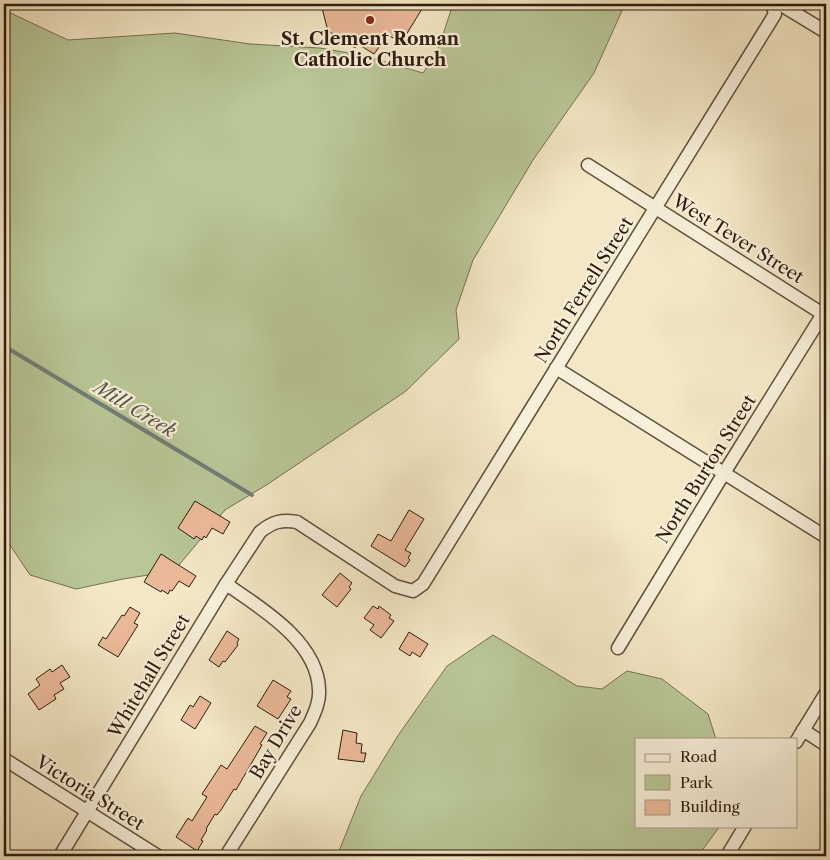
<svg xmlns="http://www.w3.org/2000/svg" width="830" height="860" viewBox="0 0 830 860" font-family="'Libre Caslon Text',serif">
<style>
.green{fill:#b9c696;stroke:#747152}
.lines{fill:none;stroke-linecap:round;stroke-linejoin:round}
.stream{stroke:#727d77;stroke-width:4}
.building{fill:#eab999;stroke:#2f1c0e}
.minor-casing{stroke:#604f3c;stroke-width:15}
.minor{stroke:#f7efd9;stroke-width:12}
.poi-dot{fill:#8f2418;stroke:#f7efd9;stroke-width:2}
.labels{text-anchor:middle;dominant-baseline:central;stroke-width:4.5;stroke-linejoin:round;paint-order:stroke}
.poi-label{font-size:18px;font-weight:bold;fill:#2f1c0e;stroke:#f7efd9}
.street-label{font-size:18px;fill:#2f1c0e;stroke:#f7efd9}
.water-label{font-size:19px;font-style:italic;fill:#56554b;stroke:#f7efd9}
</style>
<rect width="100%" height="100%" fill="#f3e7c5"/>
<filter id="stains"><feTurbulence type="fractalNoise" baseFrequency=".004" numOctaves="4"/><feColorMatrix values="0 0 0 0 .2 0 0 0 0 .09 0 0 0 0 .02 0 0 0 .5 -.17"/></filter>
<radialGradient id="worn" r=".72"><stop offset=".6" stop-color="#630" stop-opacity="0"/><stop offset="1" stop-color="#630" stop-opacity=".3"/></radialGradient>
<g class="green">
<path d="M 453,4 L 625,4 L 594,73 L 533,160 L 473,260 L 456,310 L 459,339 L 406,391 L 268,484 L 225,510 L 174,571 L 123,579 L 76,589 L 30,575 L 4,536 L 4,10 L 68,40 L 175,33 L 250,44 L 320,48 L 361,55 L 423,73 L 438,50 Z"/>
<path d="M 493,635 L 577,686 L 602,689 L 627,671 L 662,679 L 708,714 L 716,739 L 636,739 L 636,826 L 720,826 L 698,856 L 337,856 L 361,796 L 399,734 L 447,666 Z"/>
</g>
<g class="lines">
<path class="stream" d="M 4,346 L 252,495"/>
</g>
<g class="building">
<path d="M 325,4 L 425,4 L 406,35 L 393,38 L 388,35 L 374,54 L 358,44 L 355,48 L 328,31 L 322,8 Z"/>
<path d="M 195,501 L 230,522 L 223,534 L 212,528 L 206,538 L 204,536 L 202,540 L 196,536 L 194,539 L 178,528 Z"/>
<path d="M 409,510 L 424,519 L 405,550 L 411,553 L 408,558 L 410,560 L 405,567 L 371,546 L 378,534 L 391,541 Z"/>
<path d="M 161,554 L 196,576 L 189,587 L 179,581 L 172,591 L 170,590 L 168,594 L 162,590 L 161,592 L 144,582 Z"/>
<path d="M 340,573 L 352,583 L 349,587 L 351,589 L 337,607 L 322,595 Z"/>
<path d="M 373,606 L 378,609 L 379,606 L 391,615 L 389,618 L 394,621 L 381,638 L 370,630 L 374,625 L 364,618 Z"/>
<path d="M 130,607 L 140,613 L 134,623 L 138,625 L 118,657 L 98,645 L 103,637 L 106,639 L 122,615 L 124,616 Z"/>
<path d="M 227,631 L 239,639 L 237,643 L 238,645 L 225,662 L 223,661 L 219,667 L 209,660 Z"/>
<path d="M 409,632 L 428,644 L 420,657 L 412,652 L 410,656 L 399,649 Z"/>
<path d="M 62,665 L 70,677 L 60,683 L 64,689 L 54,695 L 56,699 L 39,710 L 28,694 L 40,685 L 36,679 L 50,669 L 52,672 Z"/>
<path d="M 273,680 L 291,691 L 287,697 L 291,699 L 278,719 L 257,706 Z"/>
<path d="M 200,696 L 211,703 L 195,729 L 181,720 L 190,705 L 193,707 Z"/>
<path d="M 255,726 L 267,733 L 260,744 L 262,745 L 236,790 L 234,789 L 221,810 L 217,815 L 215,814 L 206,829 L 207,830 L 201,840 L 203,841 L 197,851 L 176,837 L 188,818 L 192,821 L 207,797 L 202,794 L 221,765 L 227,769 Z"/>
<path d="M 343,730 L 357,733 L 356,743 L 362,744 L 361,753 L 366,753 L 364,762 L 338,759 Z"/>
</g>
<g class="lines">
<g class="minor-casing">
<g id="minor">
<path d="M 780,4 L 826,32"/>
<path d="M 588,165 L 826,316"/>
<path d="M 556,368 L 826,537"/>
<path d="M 618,648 L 724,473 L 826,309"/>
<path d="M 803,730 L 826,745"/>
<path d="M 796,742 L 826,693"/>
<path d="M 4,759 L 158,856"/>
<path d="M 60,856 L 226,584 L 260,532 C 272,522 282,519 297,522 L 395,586 L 413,591 L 423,584 L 775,14 L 772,4"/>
<path d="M 226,856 L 310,723 C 315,712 320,701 319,690 C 318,642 261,608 226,584"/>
<path d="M 727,856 L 745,826"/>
</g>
</g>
<use href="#minor" class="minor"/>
</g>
<circle class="poi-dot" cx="370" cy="20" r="5"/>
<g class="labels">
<g class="poi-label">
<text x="370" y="39">St. Clement Roman<tspan x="370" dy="21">Catholic Church</tspan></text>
</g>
<g class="street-label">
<text transform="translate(738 239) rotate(32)">West Tever Street</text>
<text transform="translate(584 290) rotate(-58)">North Ferrell Street</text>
<text transform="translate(706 469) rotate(-58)">North Burton Street</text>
<text transform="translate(149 676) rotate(-59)">Whitehall Street</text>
<text transform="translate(276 742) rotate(-59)">Bay Drive</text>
<text transform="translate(90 793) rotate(32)">Victoria Street</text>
</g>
<g class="water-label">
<text transform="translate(135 409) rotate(31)">Mill Creek</text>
</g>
</g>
<rect width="830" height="860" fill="none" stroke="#f3e7c5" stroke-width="20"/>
<rect x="5" y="5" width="820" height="850" fill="none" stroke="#2f1c0e" stroke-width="2.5"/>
<rect x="10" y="10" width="810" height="840" fill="none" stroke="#2f1c0e"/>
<rect x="635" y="738" width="162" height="90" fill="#f7efd9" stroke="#a79b88"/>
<rect x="645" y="754" width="25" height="8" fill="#f7efd9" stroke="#a79b88"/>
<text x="680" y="762" font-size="15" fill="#2f1c0e">Road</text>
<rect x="645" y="775" width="25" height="15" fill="#b9c696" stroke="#a79b88"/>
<text x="680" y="788" font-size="15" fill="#2f1c0e">Park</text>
<rect x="645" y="800" width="25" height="15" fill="#eab999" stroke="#a79b88"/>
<text x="680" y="812" font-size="15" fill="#2f1c0e">Building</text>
<rect width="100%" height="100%" filter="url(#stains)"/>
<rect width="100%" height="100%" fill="url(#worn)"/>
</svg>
